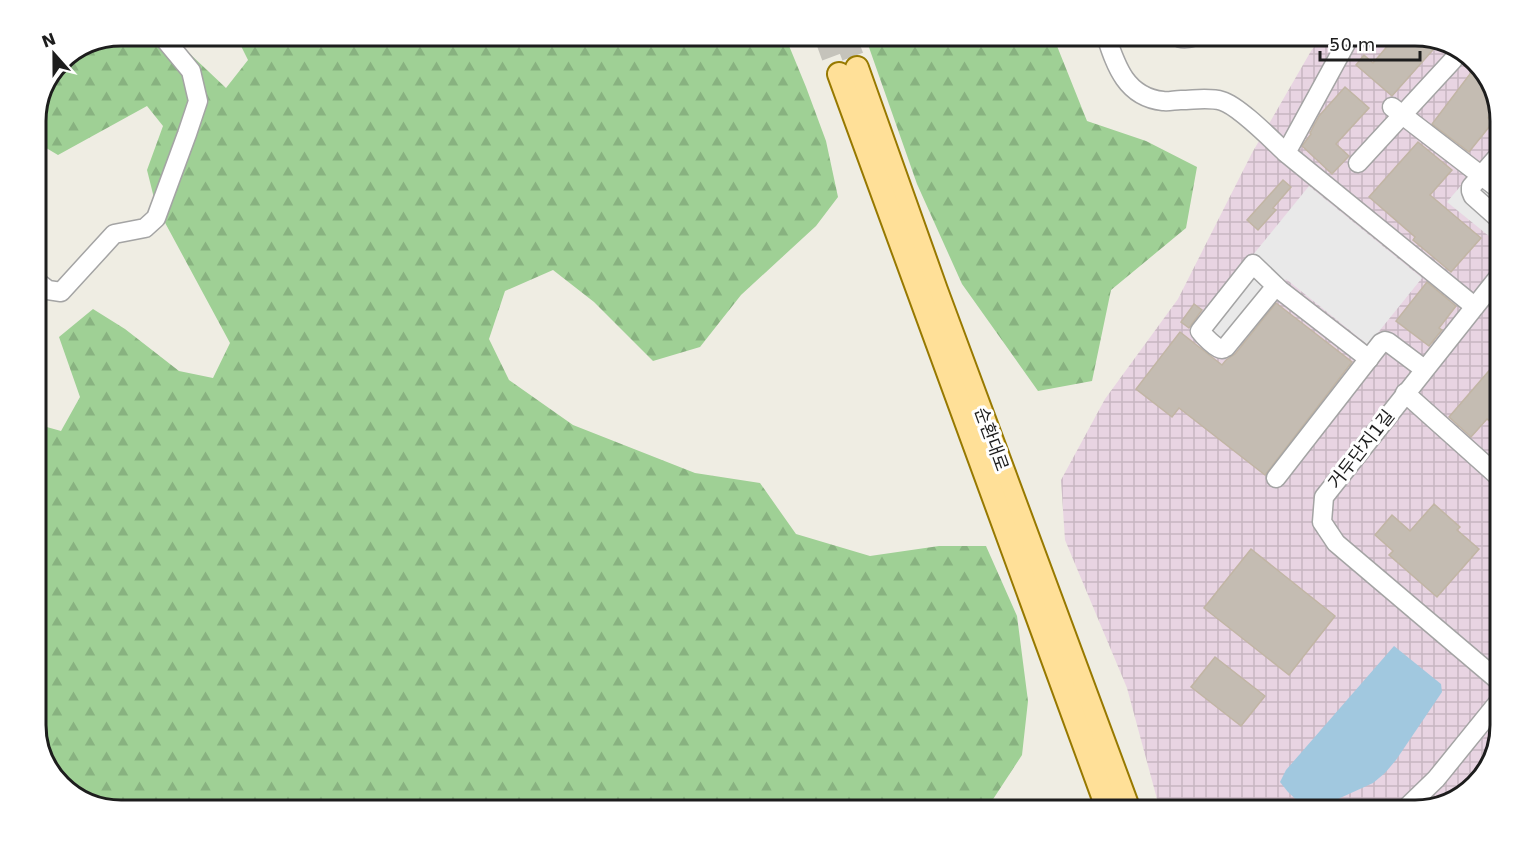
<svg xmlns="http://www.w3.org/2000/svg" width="1536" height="846" viewBox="0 0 1536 846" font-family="'DejaVu Sans','Noto Sans KR',sans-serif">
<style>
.industrial{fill:url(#industrial-grid)}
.forest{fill:url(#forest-firs)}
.parking{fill:#e9e9e9}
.water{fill:#a1c8df}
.building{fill:#c4bcb2;stroke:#c1b5a4;stroke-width:1.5}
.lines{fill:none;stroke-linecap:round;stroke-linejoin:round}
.major-tunnel{stroke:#c5c3bb;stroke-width:22;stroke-dasharray:22 11;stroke-linecap:butt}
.minor-casing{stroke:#a4a4a4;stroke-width:21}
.major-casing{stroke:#977900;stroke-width:26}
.minor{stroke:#fff;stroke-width:18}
.major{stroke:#ffe098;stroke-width:22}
.labels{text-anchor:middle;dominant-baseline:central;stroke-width:6;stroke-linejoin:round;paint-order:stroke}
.street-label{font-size:18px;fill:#1d1d1d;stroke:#fff}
.rim{fill:none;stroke:#1d1d1d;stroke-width:3}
</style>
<defs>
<pattern id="industrial-grid" width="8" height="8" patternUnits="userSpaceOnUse" patternTransform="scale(1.5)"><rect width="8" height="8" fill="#e8d4e2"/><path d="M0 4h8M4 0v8" fill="none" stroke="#c7b6c1"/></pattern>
<pattern id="forest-firs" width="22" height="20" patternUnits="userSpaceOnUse" patternTransform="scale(1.5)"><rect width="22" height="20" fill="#9fd095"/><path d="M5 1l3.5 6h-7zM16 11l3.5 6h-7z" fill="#88b280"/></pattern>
</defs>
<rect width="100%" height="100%" fill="#efede3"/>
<path class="industrial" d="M 1322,36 L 1414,36 L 1452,45 L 1486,74 L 1500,117 L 1500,724 L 1491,762 L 1457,798 L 1415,810 L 1160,810 L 1127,688 L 1065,540 L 1061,480 L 1105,399 L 1178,299 L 1252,153 L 1311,51 Z"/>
<g class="forest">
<path d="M 122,36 L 171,36 L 226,88 L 248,60 L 236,36 L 785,36 L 806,87 L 826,141 L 838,197 L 816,226 L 741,295 L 700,347 L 653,361 L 594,302 L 553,270 L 505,291 L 489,339 L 509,380 L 573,425 L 695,473 L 760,483 L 796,534 L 870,556 L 939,546 L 986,546 L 1017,616 L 1028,701 L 1022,755 L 986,810 L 122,810 L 84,801 L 50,772 L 36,730 L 36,424 L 61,431 L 80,397 L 59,337 L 93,309 L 125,329 L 179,371 L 213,378 L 230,343 L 156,206 L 147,170 L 163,126 L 147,106 L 58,155 L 36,142 L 36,117 L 61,61 Z"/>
<path d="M 865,36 L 1053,36 L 1087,121 L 1146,141 L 1197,167 L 1186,228 L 1111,290 L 1092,381 L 1038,391 L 962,284 L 917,184 Z"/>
</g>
<g class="parking">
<path d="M 1470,175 L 1500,199 L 1500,234 L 1495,241 L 1447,202 Z"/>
<path d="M 1309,186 L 1422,278 L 1368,345 L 1286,279 L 1222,357 L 1191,331 Z"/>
</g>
<path class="water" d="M 1394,646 L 1441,684 L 1442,692 L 1396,760 L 1385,773 L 1373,783 L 1316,809 L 1305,808 L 1288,792 L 1280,782 L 1286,770 Z"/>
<g class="building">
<path d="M 1396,36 L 1414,36 L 1440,42 L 1392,96 L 1356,65 L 1364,55 L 1373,63 Z"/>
<path d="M 1476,66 L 1486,74 L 1497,107 L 1488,118 L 1493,122 L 1469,152 L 1432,124 Z"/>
<path d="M 1345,87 L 1369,108 L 1336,144 L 1349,156 L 1332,174 L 1302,146 L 1311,134 L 1310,133 L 1319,116 Z"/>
<path d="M 1418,142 L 1452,170 L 1430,195 L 1481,238 L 1451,272 L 1413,240 L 1415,237 L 1369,197 Z"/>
<path d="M 1283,180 L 1291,187 L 1273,208 L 1276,210 L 1258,230 L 1247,220 Z"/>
<path d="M 1427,282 L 1456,306 L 1439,328 L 1442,330 L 1429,346 L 1396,321 Z"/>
<path d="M 1276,303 L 1352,362 L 1265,475 L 1179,408 L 1172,417 L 1136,389 L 1180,332 L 1222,365 L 1226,360 L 1235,354 Z"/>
<path d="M 1194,304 L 1202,310 L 1189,328 L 1181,322 Z"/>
<path d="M 1500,358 L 1500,430 L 1487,419 L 1471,437 L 1449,417 Z"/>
<path d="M 1434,504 L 1460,527 L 1457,530 L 1479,549 L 1437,597 L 1389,555 L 1393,551 L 1375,535 L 1392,515 L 1410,531 Z"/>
<path d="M 1251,549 L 1335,616 L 1289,675 L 1204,608 Z"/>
<path d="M 1215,657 L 1265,696 L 1241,726 L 1191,687 Z"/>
</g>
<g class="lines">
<g class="major-tunnel">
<path d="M 825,36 L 839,74"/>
<path d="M 845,36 L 857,68"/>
</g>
<g class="minor-casing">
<g id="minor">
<path d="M 1106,36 C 1116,66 1126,97 1163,101 C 1168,102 1175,100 1181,100 C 1194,100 1209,97 1222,101 C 1239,106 1272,140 1286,153"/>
<path d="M 1177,36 C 1182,40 1190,38 1196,36"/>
<path d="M 1350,36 L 1286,153 L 1474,306"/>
<path d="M 1392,107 L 1500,190"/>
<path d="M 1500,154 L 1471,187 L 1471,191 L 1473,196 L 1500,220"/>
<path d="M 1358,163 L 1453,60"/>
<path d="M 1500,275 L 1324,497 L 1322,522 L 1336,543 L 1500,682"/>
<path d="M 36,281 L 48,290 L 61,292 L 114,234 L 145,228 L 156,218 L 187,134 L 198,101 L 191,71 L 162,36"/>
<path d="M 1276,286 L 1226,347 C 1225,347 1224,349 1222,349 C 1216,349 1203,335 1200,331 L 1253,264 L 1280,290 L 1369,359"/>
<path d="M 1405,393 L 1500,478"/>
<path d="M 1276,478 L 1381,343 L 1385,341 L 1388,342 L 1424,369"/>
<path d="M 1404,810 L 1436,779 L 1500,700"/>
</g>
</g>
<g class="major-casing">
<g id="major">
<path d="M 857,68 L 936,290 L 1129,810"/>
<path d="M 839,74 L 1108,810"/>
</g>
</g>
<use href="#minor" class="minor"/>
<use href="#major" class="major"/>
</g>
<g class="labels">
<g class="street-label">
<text transform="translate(992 439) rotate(70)">순환대로</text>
<text transform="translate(1361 449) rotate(-52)">거두단지1길</text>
</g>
</g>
<path d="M0 0H1536V846H0ZM121 46H1415A75 75 0 0 1 1490 121V725A75 75 0 0 1 1415 800H121A75 75 0 0 1 46 725V121A75 75 0 0 1 121 46Z" fill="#fff" fill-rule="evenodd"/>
<path class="rim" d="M121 46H1415A75 75 0 0 1 1490 121V725A75 75 0 0 1 1415 800H121A75 75 0 0 1 46 725V121A75 75 0 0 1 121 46Z"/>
<g transform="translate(54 54) rotate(339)" stroke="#ffffff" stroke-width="4.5" paint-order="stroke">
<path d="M0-4.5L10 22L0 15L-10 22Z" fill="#1d1d1d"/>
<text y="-9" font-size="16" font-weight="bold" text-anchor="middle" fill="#1d1d1d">N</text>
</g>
<path d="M1320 51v9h100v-9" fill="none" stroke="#1d1d1d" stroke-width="3"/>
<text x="1329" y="51" font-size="18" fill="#1d1d1d" stroke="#ffffff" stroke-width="4.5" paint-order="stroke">50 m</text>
</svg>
